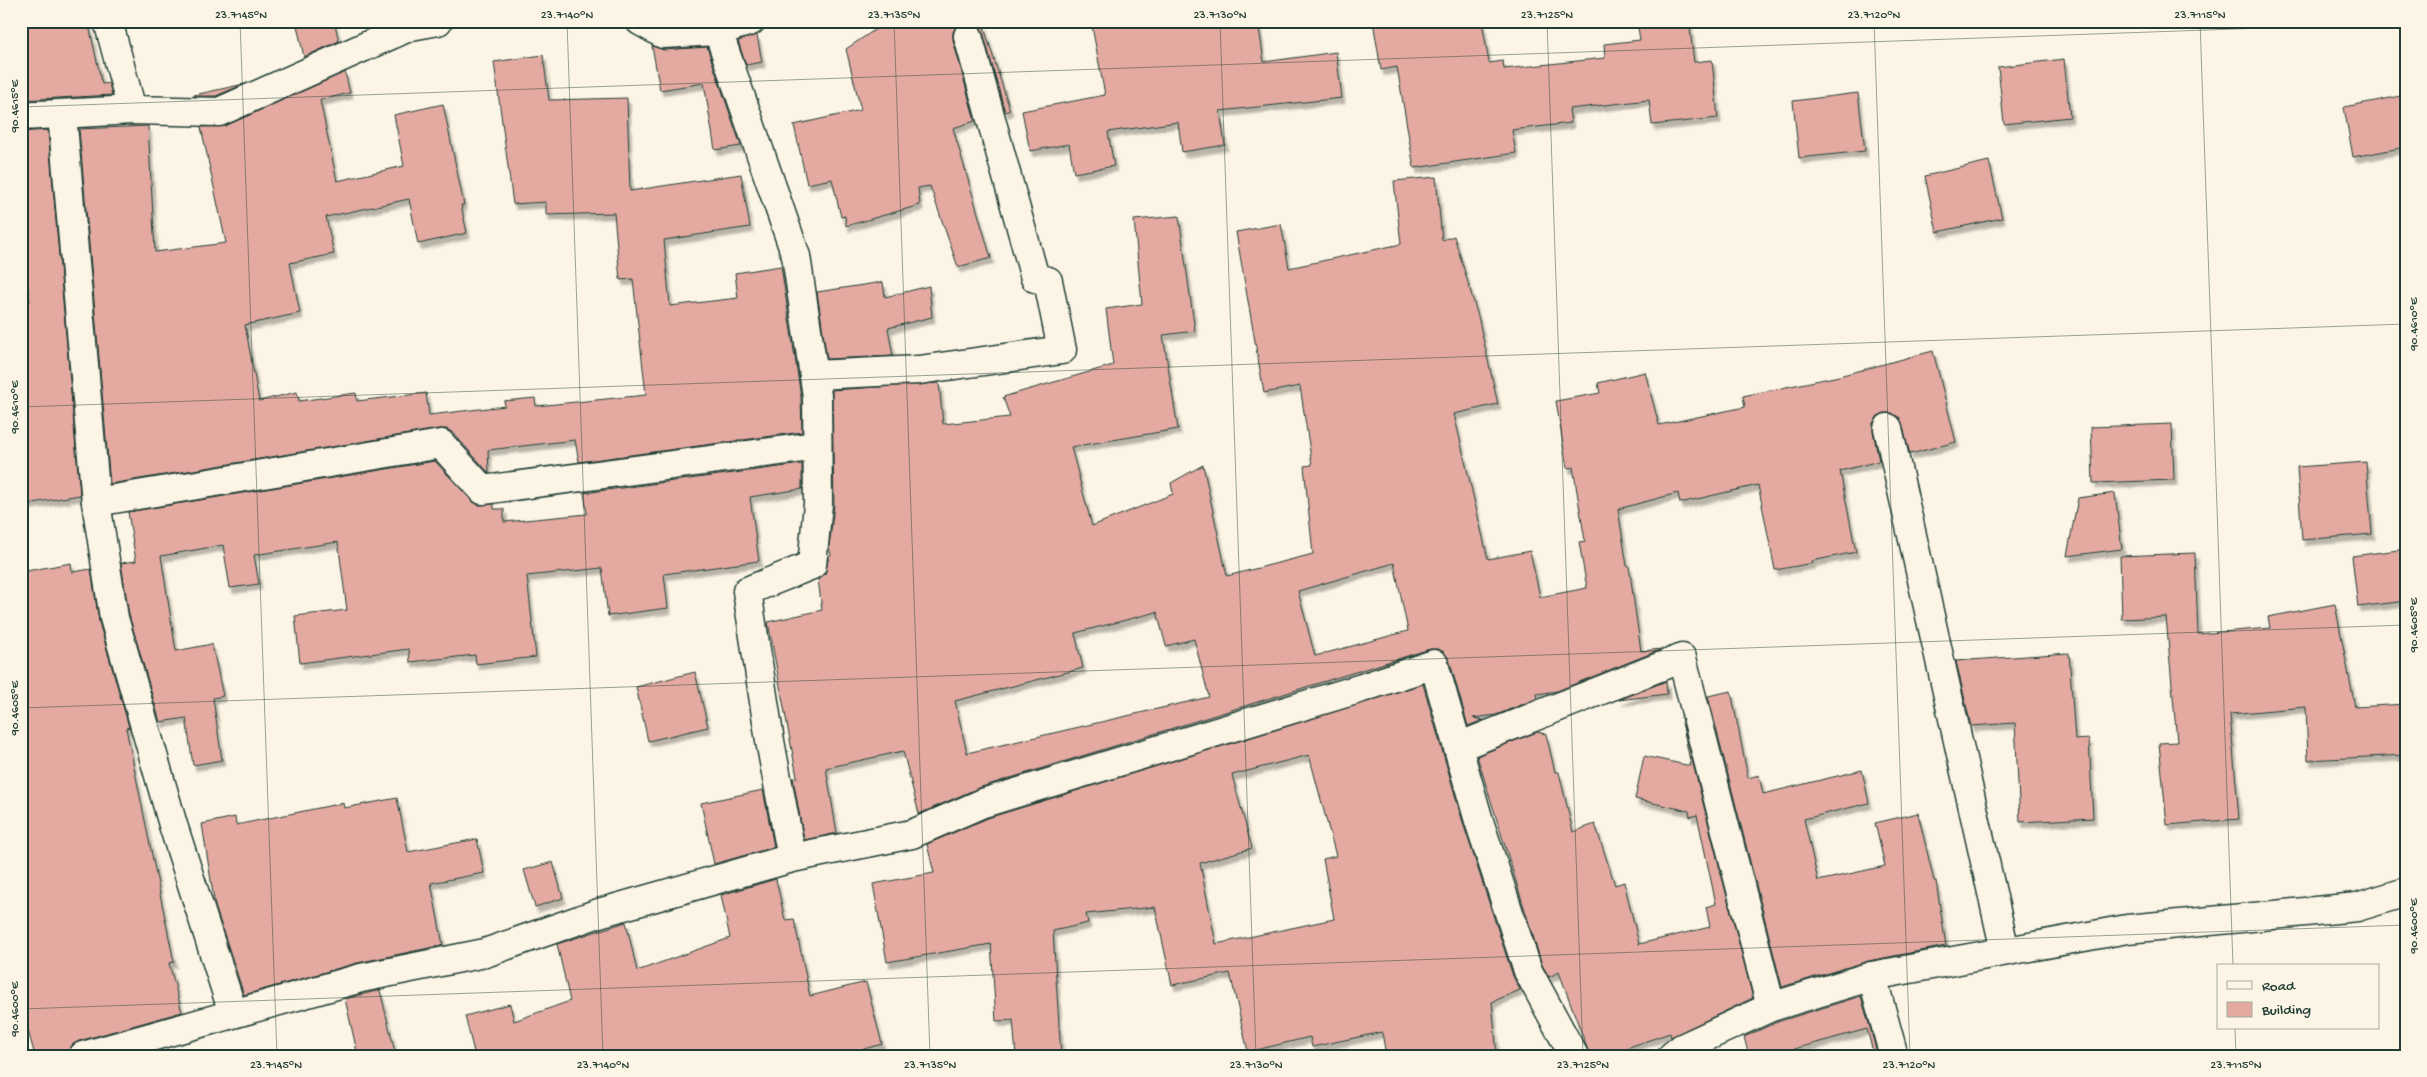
<svg xmlns="http://www.w3.org/2000/svg" width="2427" height="1077" viewBox="0 0 2427 1077" font-family="'Gochi Hand',sans-serif">
<style>
.building{fill:#e4aaa2;stroke:#1f3d34;fill-rule:evenodd;filter:url(#shadow)}
.lines{fill:none;stroke-linecap:round;stroke-linejoin:round}
.street-casing{stroke:#1f3d34;stroke-width:31}
.street{stroke:#fcf5e5;stroke-width:28}
.ticks{fill:none;stroke:#1f3d34;stroke-width:1;stroke-opacity:0.45}
.neatline{fill:none;stroke:#1f3d34;stroke-width:2}
.ticks-label{font-size:12px;text-anchor:middle;fill:#1f3d34}
</style>
<defs>
<filter id="shadow"><feDropShadow dx="3" dy="5.5" stdDeviation="1" flood-color="#0004"/></filter>
</defs>
<rect width="100%" height="100%" fill="#fcf5e5"/>
<filter id="ink" filterUnits="userSpaceOnUse"><feTurbulence type="fractalNoise" baseFrequency=".02" numOctaves="2"/><feDisplacementMap in="SourceGraphic" scale="10" xChannelSelector="R" yChannelSelector="G"/><feConvolveMatrix kernelMatrix="1 2 1 2 8 2 1 2 1" color-interpolation-filters="sRGB"/></filter>
<g filter="url(#ink)">
<g class="building">
<path d="M 21,21 L 88,21 L 102,84 L 109,83 L 112,95 L 21,100 Z"/>
<path d="M 296,21 L 334,21 L 339,41 L 304,57 Z"/>
<path d="M 888,21 L 963,21 L 957,25 L 953,32 L 953,40 L 975,121 L 953,128 L 991,258 L 958,267 L 930,186 L 918,188 L 920,205 L 846,226 L 845,216 L 841,217 L 832,179 L 807,184 L 794,125 L 861,110 L 846,49 Z"/>
<path d="M 973,21 L 982,21 L 1010,110 L 1005,112 L 983,32 L 979,25 Z"/>
<path d="M 1091,21 L 1258,21 L 1264,62 L 1336,52 L 1342,98 L 1220,111 L 1225,145 L 1182,152 L 1178,122 L 1108,132 L 1114,166 L 1074,173 L 1069,144 L 1030,151 L 1022,111 L 1105,95 Z"/>
<path d="M 1373,21 L 1482,21 L 1489,63 L 1503,61 L 1504,69 L 1605,58 L 1604,44 L 1640,40 L 1637,21 L 1689,21 L 1694,62 L 1712,60 L 1718,118 L 1652,125 L 1649,100 L 1569,109 L 1571,123 L 1512,130 L 1516,153 L 1414,168 L 1397,67 L 1381,70 Z"/>
<path d="M 757,35 L 762,62 L 746,65 L 738,41 Z"/>
<path d="M 652,46 L 664,50 L 707,47 L 741,146 L 715,150 L 704,83 L 660,90 Z"/>
<path d="M 543,55 L 549,100 L 627,98 L 630,191 L 741,174 L 750,227 L 664,240 L 670,306 L 738,298 L 735,273 L 781,266 L 801,397 L 802,432 L 579,462 L 575,440 L 488,450 L 489,473 L 453,433 L 447,429 L 438,429 L 110,484 L 79,129 L 148,126 L 155,252 L 226,243 L 201,127 L 225,126 L 345,72 L 350,93 L 320,100 L 337,181 L 404,166 L 394,115 L 443,104 L 464,205 L 461,205 L 467,233 L 418,244 L 409,199 L 326,217 L 334,254 L 290,263 L 300,313 L 245,325 L 259,401 L 297,392 L 299,401 L 356,393 L 357,401 L 426,393 L 429,415 L 505,406 L 504,401 L 535,398 L 536,406 L 646,395 L 633,279 L 620,280 L 614,213 L 546,215 L 546,202 L 513,204 L 494,62 Z"/>
<path d="M 2064,59 L 2070,117 L 2004,124 L 1998,67 Z"/>
<path d="M 244,84 L 216,96 L 194,96 L 194,95 Z"/>
<path d="M 1858,93 L 1865,151 L 1799,158 L 1793,101 Z"/>
<path d="M 2406,95 L 2406,147 L 2353,157 L 2344,107 Z"/>
<path d="M 48,130 L 80,495 L 21,505 L 21,302 L 30,301 L 21,242 L 21,132 Z"/>
<path d="M 1989,161 L 2002,218 L 1937,232 L 1925,176 Z"/>
<path d="M 1436,177 L 1442,240 L 1454,236 L 1478,316 L 1498,404 L 1454,414 L 1488,559 L 1530,551 L 1540,597 L 1587,588 L 1579,542 L 1585,541 L 1573,467 L 1567,468 L 1556,401 L 1600,393 L 1598,383 L 1645,372 L 1659,425 L 1745,407 L 1743,396 L 1839,376 L 1933,351 L 1956,442 L 1910,454 L 1900,418 L 1892,413 L 1884,413 L 1878,416 L 1873,423 L 1873,431 L 1879,461 L 1840,471 L 1856,552 L 1812,561 L 1813,563 L 1775,570 L 1758,485 L 1680,503 L 1678,493 L 1618,509 L 1627,566 L 1629,566 L 1641,651 L 1662,649 L 1557,691 L 1537,694 L 1538,698 L 1496,715 L 1473,718 L 1483,720 L 1468,726 L 1449,659 L 1444,652 L 1438,649 L 1430,649 L 978,788 L 919,814 L 903,751 L 826,768 L 837,833 L 804,840 L 793,778 L 797,777 L 768,622 L 822,610 L 818,579 L 825,574 L 829,556 L 831,555 L 829,547 L 834,505 L 832,390 L 939,383 L 943,424 L 1010,417 L 1003,397 L 1113,365 L 1106,309 L 1142,304 L 1134,220 L 1179,216 L 1195,331 L 1163,335 L 1178,429 L 1071,447 L 1092,526 L 1173,494 L 1171,483 L 1203,465 L 1227,576 L 1313,554 L 1304,466 L 1312,465 L 1300,386 L 1264,393 L 1236,232 L 1281,224 L 1289,268 L 1401,244 L 1394,181 ZM 1394,563 L 1408,631 L 1315,656 L 1298,591 ZM 1157,612 L 1166,646 L 1194,639 L 1209,697 L 967,753 L 955,701 L 1083,668 L 1075,633 Z"/>
<path d="M 883,282 L 885,297 L 929,286 L 932,317 L 888,328 L 893,356 L 827,359 L 817,292 Z"/>
<path d="M 2172,424 L 2174,480 L 2093,483 L 2091,427 Z"/>
<path d="M 435,461 L 472,501 L 478,505 L 494,504 L 494,509 L 504,509 L 504,522 L 587,514 L 584,493 L 802,464 L 802,489 L 750,497 L 759,561 L 664,574 L 668,608 L 608,616 L 602,568 L 527,576 L 536,657 L 476,664 L 475,655 L 410,662 L 409,649 L 300,663 L 295,616 L 347,610 L 338,542 L 254,555 L 259,584 L 230,588 L 223,545 L 161,556 L 176,651 L 212,644 L 223,696 L 213,698 L 222,760 L 193,765 L 186,718 L 160,722 L 129,615 L 121,563 L 136,561 L 128,512 Z"/>
<path d="M 2366,462 L 2372,534 L 2302,540 L 2297,467 Z"/>
<path d="M 2115,493 L 2122,549 L 2067,556 L 2078,498 Z"/>
<path d="M 2406,549 L 2406,601 L 2358,607 L 2352,556 Z"/>
<path d="M 2195,553 L 2198,634 L 2270,628 L 2268,617 L 2335,604 L 2355,707 L 2406,704 L 2406,755 L 2308,760 L 2306,707 L 2230,714 L 2239,819 L 2167,825 L 2159,743 L 2177,742 L 2166,617 L 2122,619 L 2120,556 Z"/>
<path d="M 71,563 L 72,572 L 91,569 L 99,622 L 129,727 L 126,728 L 174,962 L 169,963 L 182,1012 L 79,1041 L 72,1045 L 68,1056 L 35,1056 L 21,1005 L 21,572 Z"/>
<path d="M 2069,653 L 2075,740 L 2089,739 L 2093,818 L 2020,822 L 2015,723 L 1971,726 L 1956,661 Z"/>
<path d="M 695,672 L 708,727 L 648,741 L 636,687 Z"/>
<path d="M 1666,681 L 1667,694 L 1619,700 Z"/>
<path d="M 1423,684 L 1464,826 L 1513,976 L 1520,990 L 1492,1002 L 1497,1056 L 1386,1056 L 1382,1032 L 1312,1047 L 1310,1037 L 1248,1052 L 1230,973 L 1172,985 L 1155,907 L 1086,914 L 1088,923 L 1053,931 L 1061,1056 L 1016,1056 L 1013,1020 L 996,1021 L 991,944 L 887,962 L 873,884 L 934,873 L 927,844 L 988,818 ZM 1309,755 L 1336,856 L 1323,859 L 1334,919 L 1216,944 L 1200,863 L 1252,848 L 1232,775 Z"/>
<path d="M 1731,691 L 1748,778 L 1759,775 L 1763,794 L 1862,770 L 1869,803 L 1804,819 L 1818,881 L 1885,866 L 1875,823 L 1918,813 L 1934,881 L 1936,881 L 1946,946 L 1868,961 L 1782,987 L 1708,696 Z"/>
<path d="M 1681,717 L 1753,998 L 1671,1037 L 1670,1033 L 1603,1056 L 1590,1056 L 1559,972 L 1549,977 L 1542,965 L 1477,756 L 1537,732 L 1546,734 L 1555,772 L 1559,772 L 1573,832 L 1595,824 L 1615,885 L 1624,882 L 1639,944 L 1710,927 L 1706,907 L 1716,904 L 1697,815 L 1690,817 L 1689,811 L 1635,799 L 1644,756 L 1691,766 Z"/>
<path d="M 763,790 L 774,847 L 714,864 L 701,803 Z"/>
<path d="M 397,798 L 408,852 L 477,839 L 484,873 L 431,883 L 443,945 L 357,963 L 244,995 L 215,906 L 202,824 L 235,817 L 236,825 L 343,803 L 344,808 Z"/>
<path d="M 553,862 L 563,898 L 535,907 L 524,870 Z"/>
<path d="M 776,879 L 785,920 L 794,919 L 810,996 L 866,982 L 882,1044 L 839,1056 L 475,1056 L 465,1016 L 510,1004 L 514,1021 L 570,1001 L 557,944 L 626,922 L 637,971 L 730,938 L 721,895 Z"/>
<path d="M 380,990 L 396,1056 L 358,1056 L 345,999 Z"/>
<path d="M 1861,996 L 1878,1056 L 1874,1056 L 1867,1029 L 1769,1056 L 1749,1056 L 1744,1037 L 1777,1022 Z"/>
</g>
<g class="lines">
<g class="street-casing">
<g id="street">
<path d="M 108,21 L 132,110 L 219,112 L 411,26 L 438,21"/>
<path d="M 640,21 L 663,34 L 718,31 L 751,21"/>
<path d="M 718,31 L 796,256 L 817,396 L 818,504 L 812,565 L 747,591 L 770,741 L 792,858"/>
<path d="M 62,114 L 96,502"/>
<path d="M 21,116 L 132,110"/>
<path d="M 814,375 L 919,370 L 1062,350 L 1048,281 L 1035,278 L 968,36"/>
<path d="M 1888,428 L 2005,951"/>
<path d="M 1458,747 L 1682,658 L 1771,1007"/>
<path d="M 1872,976 L 1894,1056"/>
<path d="M 233,1013 L 173,825 L 114,618 L 96,502 L 441,444 L 483,490 L 817,446"/>
<path d="M 83,1056 L 361,978 L 485,953 L 599,913 L 792,858 L 912,834 L 983,803 L 1362,688 L 1434,664 L 1479,821 L 1528,971 L 1574,1056"/>
<path d="M 1672,1056 L 1682,1048 L 1771,1007 L 1872,976 L 2127,929 L 2357,907 L 2406,892"/>
</g>
</g>
<use href="#street" class="street"/>
</g>
</g>
<path class="ticks" d="M 240,21 L 277,1056M 567,21 L 603,1056M 894,21 L 930,1056M 1220,21 L 1256,1056M 1547,21 L 1583,1056M 1874,21 L 1910,1056M 2200,21 L 2233,966M 21,107 L 2406,23M 21,407 L 2406,324M 21,708 L 2406,625M 21,1009 L 2406,925M 2235,1028 L 2236,1056"/>
<rect width="2427" height="1077" fill="none" stroke="#fcf5e5" stroke-width="55"/>
<rect x="2217" y="964" width="162" height="65" fill="#fcf5e5" stroke="#a4ab9e"/>
<rect x="2227" y="981" width="25" height="8" fill="#fcf5e5" stroke="#a4ab9e"/>
<text x="2262" y="990" font-size="15" fill="#1f3d34">Road</text>
<rect x="2227" y="1002" width="25" height="15" fill="#e4aaa2" stroke="#a4ab9e"/>
<text x="2262" y="1014" font-size="15" fill="#1f3d34">Building</text>
<rect x="28" y="28" width="2372" height="1022" class="neatline"/>
<g class="ticks-label">
<text x="241" y="18">23.7145°N</text>
<text x="567" y="18">23.7140°N</text>
<text x="894" y="18">23.7135°N</text>
<text x="1220" y="18">23.7130°N</text>
<text x="1547" y="18">23.7125°N</text>
<text x="1874" y="18">23.7120°N</text>
<text x="2200" y="18">23.7115°N</text>
<text transform="translate(14 106) rotate(-90)" y="4">90.4615°E</text>
<text transform="translate(2413 324) rotate(-90)" y="4">90.4610°E</text>
<text transform="translate(14 407) rotate(-90)" y="4">90.4610°E</text>
<text transform="translate(2413 625) rotate(-90)" y="4">90.4605°E</text>
<text transform="translate(14 708) rotate(-90)" y="4">90.4605°E</text>
<text transform="translate(2413 926) rotate(-90)" y="4">90.4600°E</text>
<text transform="translate(14 1009) rotate(-90)" y="4">90.4600°E</text>
<text x="276" y="1068">23.7145°N</text>
<text x="603" y="1068">23.7140°N</text>
<text x="930" y="1068">23.7135°N</text>
<text x="1256" y="1068">23.7130°N</text>
<text x="1583" y="1068">23.7125°N</text>
<text x="1909" y="1068">23.7120°N</text>
<text x="2236" y="1068">23.7115°N</text>
</g>
</svg>
